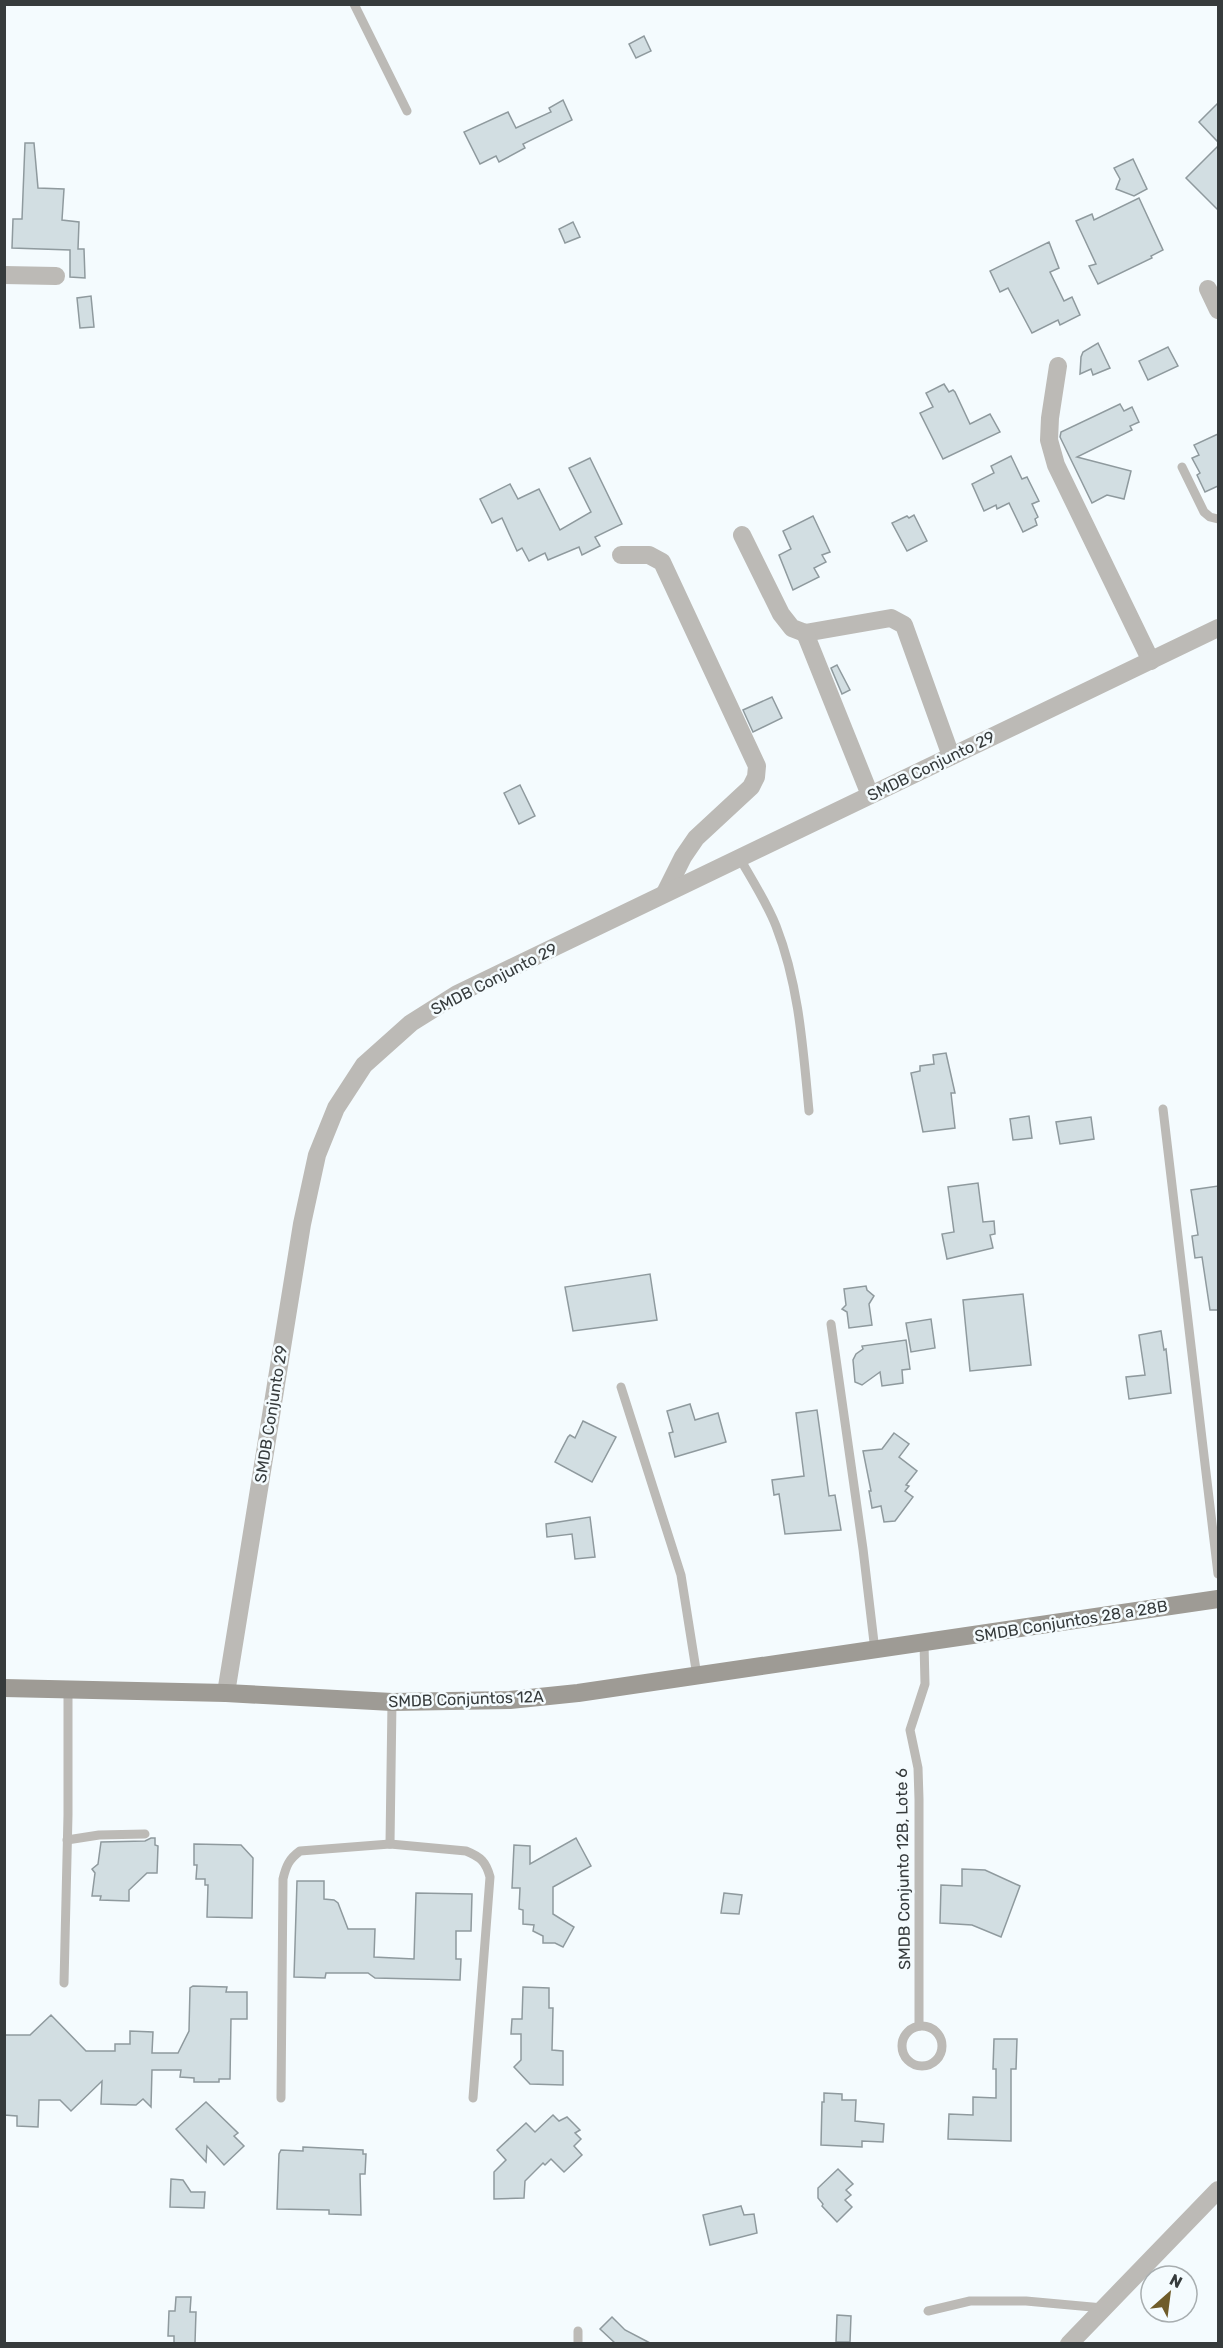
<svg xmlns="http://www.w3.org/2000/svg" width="1223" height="2348" viewBox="0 0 1223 2348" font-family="Rubik,sans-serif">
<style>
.building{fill:#d2dee2;stroke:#8f9a9e;stroke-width:1.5}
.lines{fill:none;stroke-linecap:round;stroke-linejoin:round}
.lane{stroke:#bcbab6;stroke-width:9}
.street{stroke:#bcbab6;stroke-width:18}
.secondary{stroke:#9e9b95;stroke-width:18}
.labels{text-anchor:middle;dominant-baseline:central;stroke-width:5;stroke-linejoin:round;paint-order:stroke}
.street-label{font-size:16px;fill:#363b3c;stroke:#f4fbfe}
</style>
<rect width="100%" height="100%" fill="#f4fbfe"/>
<g class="building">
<path d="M 644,36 L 651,51 L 636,58 L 629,44 Z"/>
<path d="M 563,100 L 572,120 L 523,144 L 525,148 L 499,162 L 496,156 L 480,164 L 464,132 L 508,112 L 516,128 L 551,112 L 549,108 Z"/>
<path d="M 1218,103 L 1218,142 L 1199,122 Z"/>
<path d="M 25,143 L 34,143 L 38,188 L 64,189 L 62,220 L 79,222 L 78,249 L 84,249 L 85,278 L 70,277 L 70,250 L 12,248 L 13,219 L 22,219 Z"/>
<path d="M 1218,146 L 1218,210 L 1186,178 Z"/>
<path d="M 1133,159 L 1147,189 L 1134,196 L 1116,189 L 1120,179 L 1114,168 Z"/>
<path d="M 1139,198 L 1163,250 L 1151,256 L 1152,258 L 1098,284 L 1089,266 L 1096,264 L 1076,221 L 1092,214 L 1094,220 Z"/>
<path d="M 573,222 L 580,237 L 565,243 L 559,229 Z"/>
<path d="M 1049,242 L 1059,268 L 1050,272 L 1064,301 L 1072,297 L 1080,315 L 1060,325 L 1058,320 L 1032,333 L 1008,288 L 1000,292 L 990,271 Z"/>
<path d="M 91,296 L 94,327 L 80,328 L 77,298 Z"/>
<path d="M 1098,343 L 1110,368 L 1093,375 L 1091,369 L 1080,374 L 1081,357 L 1083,352 Z"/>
<path d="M 1168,347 L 1178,366 L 1148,380 L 1139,361 Z"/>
<path d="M 944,384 L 949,392 L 953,390 L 955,392 L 970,424 L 990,414 L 1000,432 L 943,459 L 920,413 L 933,407 L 926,393 Z"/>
<path d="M 1120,404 L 1124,411 L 1132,407 L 1139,422 L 1130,426 L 1132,430 L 1077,457 L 1131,471 L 1124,499 L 1107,495 L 1092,503 L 1060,437 L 1061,432 Z"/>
<path d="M 1218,434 L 1218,486 L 1205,492 L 1197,475 L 1200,473 L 1192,458 L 1199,455 L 1194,445 Z"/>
<path d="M 1011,456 L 1022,479 L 1027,477 L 1039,501 L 1032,504 L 1038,517 L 1035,519 L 1037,525 L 1023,532 L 1009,503 L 997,509 L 996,505 L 984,511 L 972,484 L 994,473 L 991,466 Z"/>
<path d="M 590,458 L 622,524 L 595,537 L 600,546 L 582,555 L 579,547 L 548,560 L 545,553 L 529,561 L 522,548 L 517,551 L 502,518 L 492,523 L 480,499 L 510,484 L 518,499 L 539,489 L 560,530 L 591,512 L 569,468 Z"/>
<path d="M 914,515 L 927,541 L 907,551 L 892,523 L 907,516 L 909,518 Z"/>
<path d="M 813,516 L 830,552 L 822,555 L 826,562 L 814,568 L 819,577 L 793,590 L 779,555 L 791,549 L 783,531 Z"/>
<path d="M 837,665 L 850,690 L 842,694 L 831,668 Z"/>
<path d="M 772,697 L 782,718 L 753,732 L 743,710 Z"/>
<path d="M 520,785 L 535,816 L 519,824 L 504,793 Z"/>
<path d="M 946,1053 L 955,1093 L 951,1093 L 955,1128 L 923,1132 L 911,1073 L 920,1071 L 920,1066 L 934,1064 L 933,1055 Z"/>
<path d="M 1029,1116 L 1032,1138 L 1013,1140 L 1010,1119 Z"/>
<path d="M 1091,1117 L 1094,1139 L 1060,1144 L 1056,1122 Z"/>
<path d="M 978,1183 L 983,1222 L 994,1221 L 995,1234 L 990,1235 L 993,1248 L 947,1259 L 942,1234 L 954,1232 L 948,1187 Z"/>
<path d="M 1218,1186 L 1218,1310 L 1210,1310 L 1202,1257 L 1195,1258 L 1192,1236 L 1198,1235 L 1191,1190 Z"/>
<path d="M 650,1274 L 657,1320 L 573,1331 L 565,1287 Z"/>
<path d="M 866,1286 L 867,1290 L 874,1296 L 869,1304 L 872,1325 L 849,1328 L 847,1312 L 842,1309 L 846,1305 L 844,1289 Z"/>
<path d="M 1023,1294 L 1031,1365 L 970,1371 L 963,1300 Z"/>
<path d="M 931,1319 L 935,1348 L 911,1352 L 906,1323 Z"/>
<path d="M 1161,1331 L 1164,1350 L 1166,1349 L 1171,1393 L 1129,1399 L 1126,1377 L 1145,1375 L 1139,1335 Z"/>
<path d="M 906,1340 L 910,1369 L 902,1370 L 903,1383 L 882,1386 L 880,1372 L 862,1385 L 855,1382 L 853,1360 L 856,1354 L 863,1349 L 862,1346 Z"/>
<path d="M 690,1404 L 695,1420 L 718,1413 L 726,1442 L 675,1457 L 669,1433 L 673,1432 L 667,1411 Z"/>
<path d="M 817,1410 L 829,1496 L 835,1495 L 841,1530 L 785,1534 L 779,1494 L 774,1495 L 772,1480 L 804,1476 L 796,1413 Z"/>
<path d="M 583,1421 L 616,1437 L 592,1482 L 555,1462 L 568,1437 L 570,1435 L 575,1438 Z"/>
<path d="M 894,1433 L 909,1444 L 899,1457 L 917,1471 L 906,1485 L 909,1486 L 905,1491 L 913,1497 L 895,1521 L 884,1522 L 881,1506 L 872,1508 L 869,1491 L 871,1491 L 863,1451 L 882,1449 Z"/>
<path d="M 590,1517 L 595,1557 L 575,1559 L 572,1534 L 547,1537 L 546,1524 Z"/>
<path d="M 151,1838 L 155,1838 L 155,1845 L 158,1846 L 157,1873 L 147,1873 L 129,1890 L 129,1901 L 100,1900 L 101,1896 L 92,1896 L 95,1873 L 92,1869 L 98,1864 L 101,1842 L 145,1841 Z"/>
<path d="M 576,1838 L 591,1866 L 553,1887 L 553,1914 L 574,1927 L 563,1947 L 555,1943 L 543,1943 L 543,1936 L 533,1931 L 534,1925 L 523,1924 L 523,1910 L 519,1909 L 520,1888 L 512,1888 L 514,1845 L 530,1846 L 530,1864 Z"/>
<path d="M 194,1844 L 241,1845 L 253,1858 L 252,1918 L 207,1917 L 208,1885 L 205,1885 L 205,1879 L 196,1879 L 197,1865 L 194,1865 Z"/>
<path d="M 962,1869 L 985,1870 L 1020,1886 L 1001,1937 L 972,1925 L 940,1923 L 941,1885 L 962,1886 Z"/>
<path d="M 297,1881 L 324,1881 L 324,1899 L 334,1900 L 338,1903 L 348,1929 L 375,1929 L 374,1957 L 414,1959 L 416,1893 L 472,1894 L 471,1931 L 456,1931 L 456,1959 L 461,1959 L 460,1980 L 375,1978 L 368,1973 L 326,1973 L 325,1978 L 294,1977 Z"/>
<path d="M 724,1893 L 742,1895 L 739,1914 L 721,1913 Z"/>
<path d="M 193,1986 L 227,1987 L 226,1992 L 247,1992 L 247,2019 L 231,2019 L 230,2079 L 219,2079 L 219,2082 L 194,2082 L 194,2078 L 180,2077 L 181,2070 L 152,2070 L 151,2107 L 143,2099 L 136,2105 L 101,2104 L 102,2081 L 71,2111 L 60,2100 L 39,2100 L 38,2127 L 17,2126 L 17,2116 L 4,2115 L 4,2035 L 30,2035 L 51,2015 L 86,2051 L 115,2051 L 115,2044 L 130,2044 L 130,2031 L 153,2032 L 152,2053 L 178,2053 L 189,2031 L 190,1988 Z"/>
<path d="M 523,1987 L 549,1988 L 549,2008 L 553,2008 L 552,2050 L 563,2051 L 563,2085 L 530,2084 L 514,2067 L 521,2060 L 521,2034 L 511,2034 L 512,2019 L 522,2019 Z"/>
<path d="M 994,2039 L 1017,2039 L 1016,2069 L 1011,2069 L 1011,2141 L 948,2139 L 949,2114 L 973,2115 L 973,2097 L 996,2098 L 996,2069 L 993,2069 Z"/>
<path d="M 824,2093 L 842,2094 L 842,2100 L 856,2100 L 855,2121 L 884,2124 L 883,2142 L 862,2141 L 862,2147 L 821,2145 L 822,2102 L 824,2102 Z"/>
<path d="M 206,2102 L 238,2133 L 234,2136 L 244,2146 L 224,2165 L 207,2146 L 206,2162 L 176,2129 Z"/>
<path d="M 553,2115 L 559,2121 L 567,2117 L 580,2130 L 575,2133 L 581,2139 L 574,2146 L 582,2155 L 564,2172 L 551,2159 L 545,2165 L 543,2163 L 525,2181 L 524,2198 L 494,2199 L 494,2172 L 506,2160 L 497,2150 L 526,2123 L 535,2132 Z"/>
<path d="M 303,2147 L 363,2150 L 363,2154 L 366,2154 L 365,2174 L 360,2174 L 361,2215 L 329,2214 L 329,2210 L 277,2209 L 279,2154 L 281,2150 L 303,2151 Z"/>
<path d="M 838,2169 L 853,2184 L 846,2190 L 851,2195 L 845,2200 L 852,2207 L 837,2222 L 822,2206 L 823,2204 L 818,2198 L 818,2188 Z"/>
<path d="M 171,2179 L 183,2180 L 191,2192 L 205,2192 L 204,2208 L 170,2207 Z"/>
<path d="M 741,2206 L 744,2215 L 754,2214 L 757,2233 L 710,2245 L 703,2215 Z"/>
<path d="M 176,2297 L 191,2297 L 190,2312 L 196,2312 L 195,2343 L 174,2343 L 174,2336 L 168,2336 L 169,2311 L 175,2311 Z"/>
<path d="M 837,2315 L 851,2316 L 850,2342 L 836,2342 Z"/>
<path d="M 612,2317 L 625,2330 L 650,2343 L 615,2343 L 600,2329 Z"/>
</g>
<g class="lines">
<g class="lane">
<path d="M 354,4 L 407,111"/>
<path d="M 1182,467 L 1204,512 L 1210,517 L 1218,519"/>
<path d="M 739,857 C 752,880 767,903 776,926 C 799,985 803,1048 809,1111"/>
<path d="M 1163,1109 L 1218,1574"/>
<path d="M 831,1324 L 863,1549 L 875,1651"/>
<path d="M 621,1387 L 681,1575 L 697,1676"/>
<path d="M 67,1840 L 99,1835 L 145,1834"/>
<path d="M 390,1844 L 392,1702"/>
<path d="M 64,1983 L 68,1815 L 68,1691"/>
<circle cx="922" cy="2046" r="20"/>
<path d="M 919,2026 L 919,1799 L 918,1768 L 910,1730 L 925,1684 L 924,1643"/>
<path d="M 281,2098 L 283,1879 C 286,1866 289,1859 300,1851 L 390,1844 L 466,1851 C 481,1857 486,1862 490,1877 L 473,2098"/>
<path d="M 928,2311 L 970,2301 L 1026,2301 L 1103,2308"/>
<path d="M 578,2344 L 578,2331"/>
</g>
<g class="street">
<path d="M 4,275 L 56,276"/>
<path d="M 1208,289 L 1218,310"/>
<path d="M 1058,366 L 1050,418 L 1049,440 L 1056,465 L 1151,661"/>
<path d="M 742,535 L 781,614 L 792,628 L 805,633 L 891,618 L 904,625 L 951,756"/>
<path d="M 621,555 L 649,555 L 662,562 L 757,766 L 756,777 L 751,787 L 696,838 L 683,857 L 665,893"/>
<path d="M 805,633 L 870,795"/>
<path d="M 226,1693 L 302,1224 L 317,1155 L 336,1108 L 364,1065 L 411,1023 L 457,994 L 1218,628"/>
<path d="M 1069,2344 L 1218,2190"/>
</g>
<path class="secondary" d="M 4,1688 L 226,1693 L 392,1702 L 510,1700 L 578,1693 L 1218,1599"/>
</g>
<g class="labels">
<g class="street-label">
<text transform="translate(931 766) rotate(-26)">SMDB Conjunto 29</text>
<text transform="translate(494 979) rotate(-27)">SMDB Conjunto 29</text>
<text transform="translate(271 1414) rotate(-81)">SMDB Conjunto 29</text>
<text transform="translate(1071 1621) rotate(-9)">SMDB Conjuntos 28 a 28B</text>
<text transform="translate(466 1699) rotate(-2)">SMDB Conjuntos 12A</text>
<text transform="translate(903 1869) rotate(-91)">SMDB Conjunto 12B, Lote 6</text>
</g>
</g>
<rect width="1223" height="2348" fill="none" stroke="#363b3c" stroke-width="12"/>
<g transform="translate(1169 2294) rotate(28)"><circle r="28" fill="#f4fbfe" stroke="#a8aeb0" stroke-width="1.5"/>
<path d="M0-4.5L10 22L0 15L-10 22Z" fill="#6f5c2a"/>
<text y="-9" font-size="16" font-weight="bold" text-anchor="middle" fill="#363b3c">N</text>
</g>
</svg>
